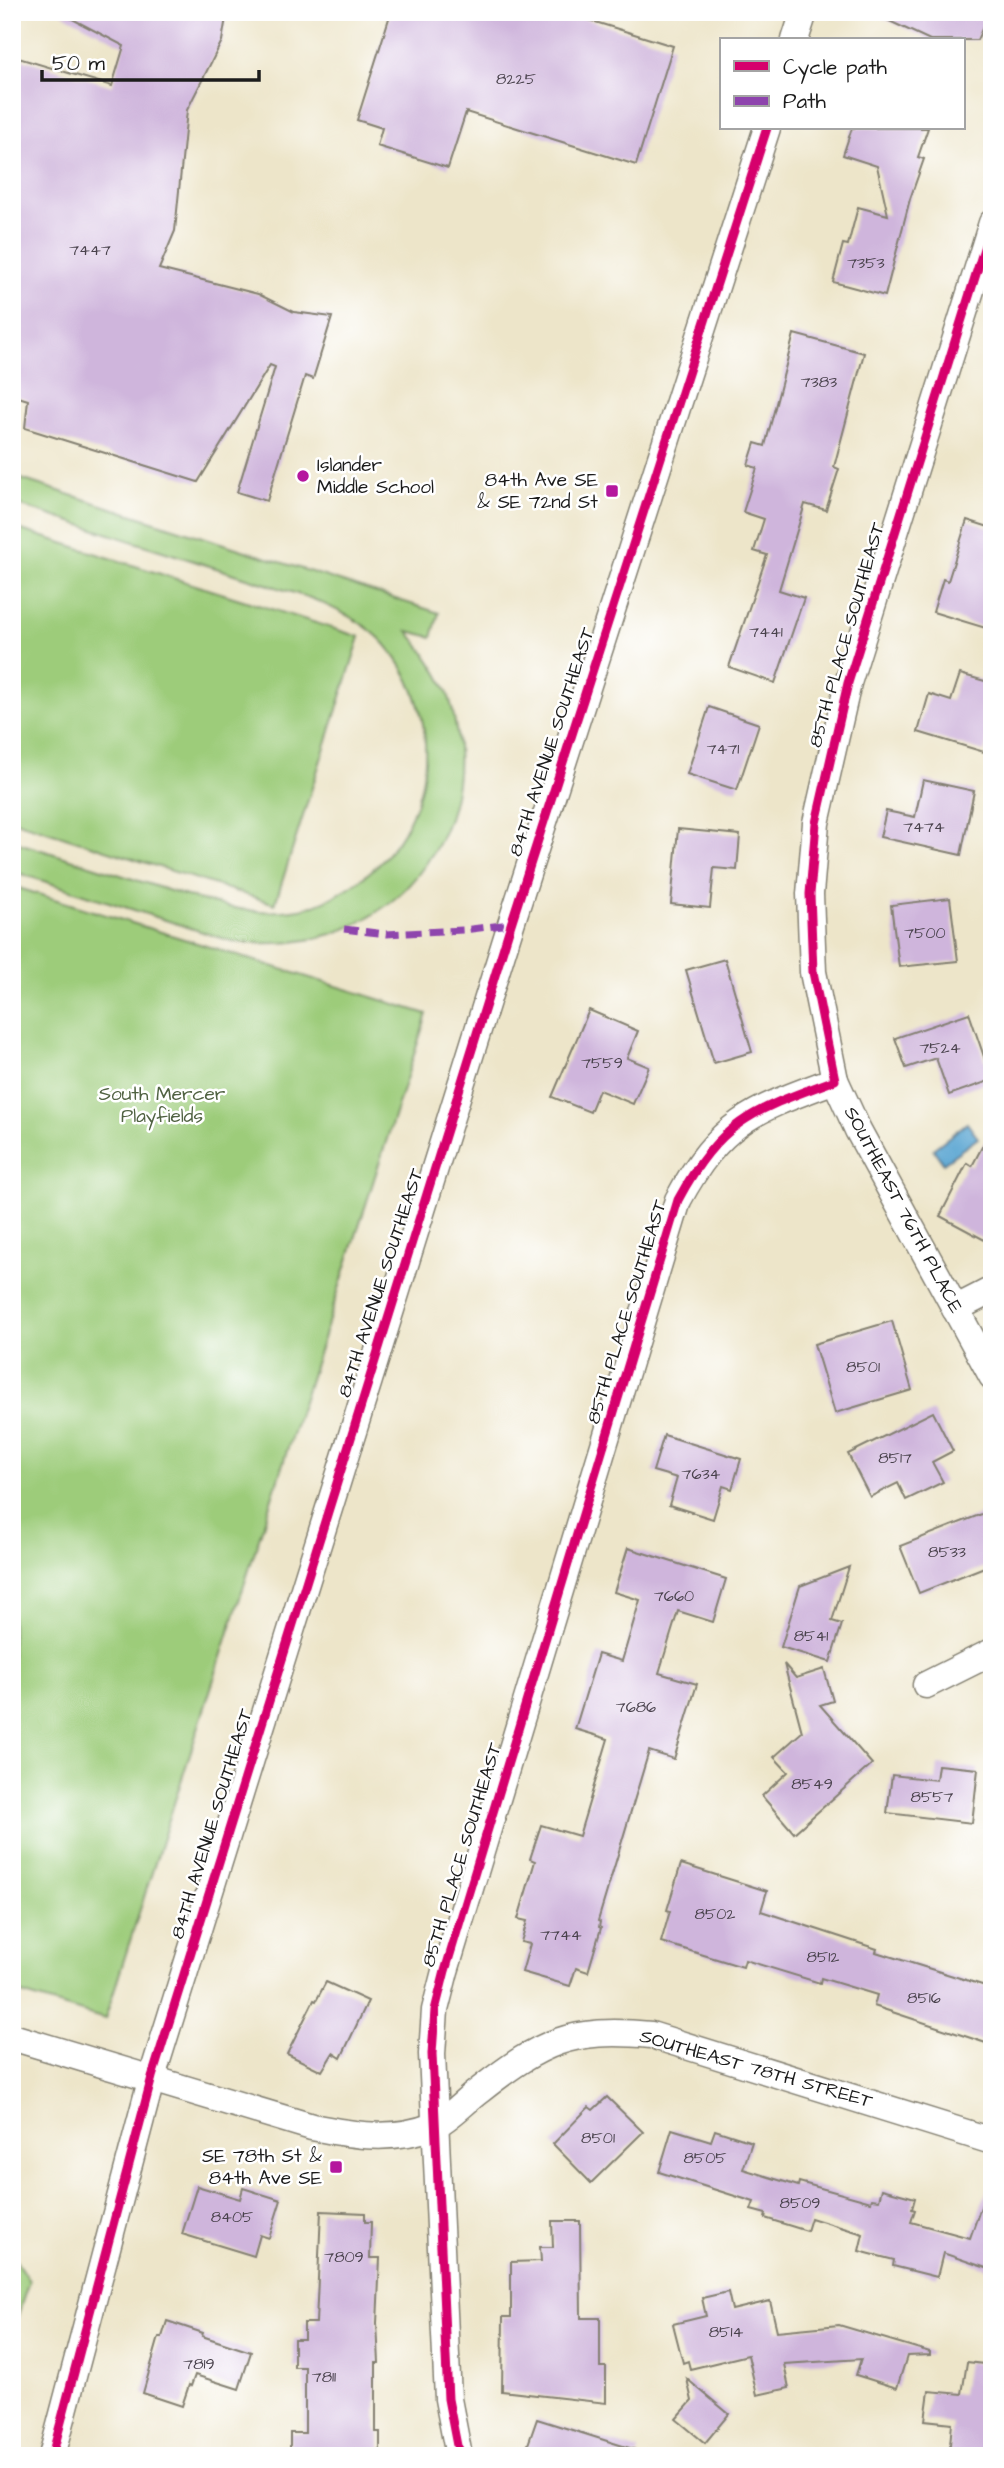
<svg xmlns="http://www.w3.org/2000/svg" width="1004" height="2468" viewBox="0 0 1004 2468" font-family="'Architects Daughter',sans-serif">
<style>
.green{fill:#9dcc7a;stroke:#5c744b;stroke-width:2}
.water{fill:#58a4d1;stroke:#3a6076;stroke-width:2}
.building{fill:#cfb5dc}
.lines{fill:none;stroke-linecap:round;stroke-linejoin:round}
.minor-casing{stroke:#848072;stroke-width:29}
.minor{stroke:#fff;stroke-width:26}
.quiet{stroke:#8e44ad;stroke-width:7;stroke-dasharray:14 7;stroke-linecap:butt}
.cycleway-casing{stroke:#fff;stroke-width:13}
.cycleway{stroke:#d6006c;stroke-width:9}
.poi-dot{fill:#b5179e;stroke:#fff;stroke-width:2.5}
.labels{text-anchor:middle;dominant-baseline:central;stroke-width:5;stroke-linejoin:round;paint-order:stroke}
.number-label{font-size:16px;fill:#49424c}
.poi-label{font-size:19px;fill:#1c1c1c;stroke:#fff;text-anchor:end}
.street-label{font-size:19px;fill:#1c1c1c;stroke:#fff}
.park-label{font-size:19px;fill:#506242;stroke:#fff}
</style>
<rect width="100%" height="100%" fill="#fff"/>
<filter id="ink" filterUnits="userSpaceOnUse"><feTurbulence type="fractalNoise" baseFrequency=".0143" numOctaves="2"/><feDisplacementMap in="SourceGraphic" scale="14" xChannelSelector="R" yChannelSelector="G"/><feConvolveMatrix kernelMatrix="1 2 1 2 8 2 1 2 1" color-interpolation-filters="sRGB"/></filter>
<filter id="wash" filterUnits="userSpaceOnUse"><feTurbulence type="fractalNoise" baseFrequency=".00686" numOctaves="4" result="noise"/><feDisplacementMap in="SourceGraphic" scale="28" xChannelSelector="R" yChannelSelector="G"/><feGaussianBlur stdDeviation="1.57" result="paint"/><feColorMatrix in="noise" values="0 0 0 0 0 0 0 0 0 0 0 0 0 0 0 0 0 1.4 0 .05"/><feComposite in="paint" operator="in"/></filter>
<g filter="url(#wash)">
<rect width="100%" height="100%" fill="#ede5c9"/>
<g class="green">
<path d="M 12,476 L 439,613 L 432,637 L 408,631 C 423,650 438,670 448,694 C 453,707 455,722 457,735 C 467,819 423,896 345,929 C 308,944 273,945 234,942 L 12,871 L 12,841 C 55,854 97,867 139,881 C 191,897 244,919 300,909 C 320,905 340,894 357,882 C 436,826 448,717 385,644 C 365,622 339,611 313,599 L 12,503 Z"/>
<path d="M 12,527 L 360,637 L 275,904 L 12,820 Z"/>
<path d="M 12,886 L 427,1014 L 105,2019 L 12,1991 Z"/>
<path d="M 12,2255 L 29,2281 L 12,2333 Z"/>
</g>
<path class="water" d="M 967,1123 L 978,1138 L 943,1163 L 933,1149 Z"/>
<g id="blocks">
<g class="building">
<path d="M 59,12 L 227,12 L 222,41 L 187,110 L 175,231 L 159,269 L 258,294 L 294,312 L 332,317 L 313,379 L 305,376 L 267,501 L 237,492 L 275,367 L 270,365 L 198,482 L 25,428 L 28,400 L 12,395 L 12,56 L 112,86 L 124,46 Z"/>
<path d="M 391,12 L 563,12 L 673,46 L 636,165 L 466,112 L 448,168 L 377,146 L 382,128 L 357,120 Z"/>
<path d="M 870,12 L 990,12 L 977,40 L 930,40 Z"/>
<path d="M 852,128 L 928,128 L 918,157 L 924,159 L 910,199 L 885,296 L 833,282 L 843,244 L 848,245 L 858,207 L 888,215 L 877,166 L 843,155 Z"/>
<path d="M 794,334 L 864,353 L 834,467 L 839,469 L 826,510 L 805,504 L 779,590 L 804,598 L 775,683 L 729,667 L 767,555 L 754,551 L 764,519 L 743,512 L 757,468 L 748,465 L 755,443 L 765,446 Z"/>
<path d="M 967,520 L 992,528 L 992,630 L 933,612 L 943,579 L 948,581 Z"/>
<path d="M 960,674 L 992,683 L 992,726 L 984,752 L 918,732 L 929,694 L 951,701 Z"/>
<path d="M 709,707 L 759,724 L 737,790 L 687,774 Z"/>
<path d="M 923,780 L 974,791 L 961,855 L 880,837 L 886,811 L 915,817 Z"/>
<path d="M 678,829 L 740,835 L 737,870 L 714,868 L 710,908 L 671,904 Z"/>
<path d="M 950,898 L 958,961 L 899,967 L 891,905 Z"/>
<path d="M 725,959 L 752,1052 L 714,1063 L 686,970 Z"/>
<path d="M 589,1010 L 638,1031 L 627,1058 L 649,1067 L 633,1104 L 599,1090 L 590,1112 L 552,1097 Z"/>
<path d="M 969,1013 L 992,1080 L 949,1095 L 936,1058 L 906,1068 L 895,1038 Z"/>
<path d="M 992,1128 L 992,1244 L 940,1216 L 967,1163 L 972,1166 Z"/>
<path d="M 892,1321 L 912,1390 L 835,1413 L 814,1344 Z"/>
<path d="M 933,1412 L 953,1451 L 932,1462 L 943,1482 L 906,1500 L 898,1483 L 870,1497 L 848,1454 Z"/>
<path d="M 664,1435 L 741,1459 L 732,1489 L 723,1486 L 713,1519 L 669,1505 L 677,1478 L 653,1471 Z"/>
<path d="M 992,1510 L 992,1564 L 919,1593 L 900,1546 Z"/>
<path d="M 628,1548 L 726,1579 L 713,1622 L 678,1611 L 659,1673 L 697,1684 L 674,1759 L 649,1751 L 598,1921 L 600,1922 L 599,1927 L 601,1928 L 588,1972 L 576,1968 L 570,1986 L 522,1972 L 530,1944 L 521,1942 L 527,1921 L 518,1919 L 535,1861 L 530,1859 L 541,1825 L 579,1836 L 608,1739 L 575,1729 L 598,1654 L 622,1661 L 640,1600 L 614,1592 Z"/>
<path d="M 849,1567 L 832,1621 L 842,1624 L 830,1662 L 781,1647 L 800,1586 Z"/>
<path d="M 784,1664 L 796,1678 L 824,1669 L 833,1701 L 820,1705 L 872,1764 L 794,1833 L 762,1796 L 788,1772 L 774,1757 L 802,1732 Z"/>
<path d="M 938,1765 L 978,1769 L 972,1823 L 887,1813 L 892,1775 L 936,1780 Z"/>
<path d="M 681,1864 L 767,1891 L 761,1911 L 877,1949 L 876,1952 L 992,1988 L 992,2045 L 874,2006 L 877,1995 L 821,1978 L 820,1983 L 745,1960 L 743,1967 L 661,1942 L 670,1911 L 667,1910 Z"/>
<path d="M 326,1982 L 368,2001 L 341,2058 L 333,2053 L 322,2071 L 287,2054 L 314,2000 L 316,2001 Z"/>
<path d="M 607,2097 L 643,2132 L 591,2183 L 553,2144 L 589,2107 L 593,2110 Z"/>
<path d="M 672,2129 L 711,2141 L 715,2130 L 752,2142 L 743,2169 L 798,2186 L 799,2182 L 871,2202 L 872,2199 L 879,2200 L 882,2189 L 915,2198 L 912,2209 L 915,2210 L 911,2222 L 970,2238 L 989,2184 L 992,2185 L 992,2270 L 943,2253 L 937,2277 L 893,2266 L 894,2260 L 859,2251 L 863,2234 L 811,2218 L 807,2231 L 765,2218 L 766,2214 L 751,2210 L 754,2202 L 659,2172 Z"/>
<path d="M 197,2186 L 240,2199 L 243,2188 L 281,2200 L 269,2238 L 260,2235 L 254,2256 L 182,2234 Z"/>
<path d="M 321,2211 L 365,2213 L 365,2222 L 371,2222 L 370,2258 L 380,2258 L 377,2323 L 379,2363 L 376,2363 L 376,2432 L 380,2432 L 380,2456 L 290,2456 L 290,2433 L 305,2433 L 305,2367 L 294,2367 L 294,2339 L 304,2339 L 304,2323 L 316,2323 Z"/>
<path d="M 552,2221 L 580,2221 L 581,2318 L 600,2318 L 600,2367 L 606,2367 L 606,2403 L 502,2391 L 503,2317 L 511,2317 L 511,2262 L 541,2261 L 540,2247 L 553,2247 Z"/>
<path d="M 728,2292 L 732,2310 L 770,2301 L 777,2331 L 839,2325 L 930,2352 L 930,2355 L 907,2356 L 897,2388 L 856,2375 L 861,2359 L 784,2364 L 789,2388 L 757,2395 L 748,2355 L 690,2369 L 688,2361 L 683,2363 L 673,2324 L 706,2316 L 702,2298 Z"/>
<path d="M 167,2321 L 203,2333 L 202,2336 L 251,2352 L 239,2389 L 195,2375 L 191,2386 L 189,2385 L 182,2406 L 143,2393 L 159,2337 L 162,2337 Z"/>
<path d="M 967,2362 L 992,2365 L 992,2456 L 949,2456 L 952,2423 L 925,2420 L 929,2391 L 962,2394 Z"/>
<path d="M 687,2379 L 729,2414 L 705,2443 L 676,2419 L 692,2401 Z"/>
<path d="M 537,2419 L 639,2451 L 638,2456 L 524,2456 Z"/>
</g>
</g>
</g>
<g filter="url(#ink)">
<use href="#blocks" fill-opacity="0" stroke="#848072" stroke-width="2"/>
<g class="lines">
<g class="minor-casing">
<g id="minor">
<path d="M 795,40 L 804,12"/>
<path d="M 835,1080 L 858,1130 L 992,1376"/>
<path d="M 955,1309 L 992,1290"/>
<path d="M 926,1685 L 992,1652"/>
<path d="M 12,2037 L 312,2127 C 353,2135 392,2142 433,2126 C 449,2119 465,2101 480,2090 C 541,2042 571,2027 651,2035 L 992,2141"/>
<path d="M 52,2456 L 152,2077 L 511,924 L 767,128"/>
<path d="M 459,2456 L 448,2399 L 432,2054 L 435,2010 L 445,1971 L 678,1200 C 721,1120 754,1110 835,1080 L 813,972 L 810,894 L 816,823 L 848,683 L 992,223"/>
</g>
</g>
<use href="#minor" class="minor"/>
<path class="quiet" d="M 344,929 L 386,934 L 463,930 L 511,924"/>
<g class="cycleway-casing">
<g id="cycleway">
<path d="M 52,2456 L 152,2077 L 511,924 L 767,128"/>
<path d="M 459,2456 L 448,2399 L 432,2054 L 435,2010 L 445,1971 L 678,1200 C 721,1120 754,1110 835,1080 L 813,972 L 810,894 L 816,823 L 848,683 L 992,223"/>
</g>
</g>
<use href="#cycleway" class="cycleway"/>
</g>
</g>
<g class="poi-dot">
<circle cx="303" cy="476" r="7"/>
<rect x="605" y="484" width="14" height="14" rx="3.5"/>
<rect x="329" y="2160" width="14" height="14" rx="3.5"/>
</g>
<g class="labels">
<g class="number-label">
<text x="516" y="79">8225</text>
<text x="90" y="250">7447</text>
<text x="866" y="263">7353</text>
<text x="819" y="382">7383</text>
<text x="766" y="632">7441</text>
<text x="723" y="749">7471</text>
<text x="924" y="827">7474</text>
<text x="925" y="933">7500</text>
<text x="940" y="1048">7524</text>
<text x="602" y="1063">7559</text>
<text x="863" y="1367">8501</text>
<text x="895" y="1458">8517</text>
<text x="701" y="1474">7634</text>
<text x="947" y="1552">8533</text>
<text x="674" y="1596">7660</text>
<text x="811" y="1636">8541</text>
<text x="636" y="1707">7686</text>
<text x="812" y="1784">8549</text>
<text x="932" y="1797">8557</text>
<text x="715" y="1914">8502</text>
<text x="561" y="1935">7744</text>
<text x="823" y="1957">8512</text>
<text x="924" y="1998">8516</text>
<text x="598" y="2138">8501</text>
<text x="705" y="2158">8505</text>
<text x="800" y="2203">8509</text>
<text x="232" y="2217">8405</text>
<text x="344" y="2257">7809</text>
<text x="726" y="2332">8514</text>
<text x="199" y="2364">7819</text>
<text x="324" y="2377">7811</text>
</g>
<g class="poi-label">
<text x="317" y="465" text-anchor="start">Islander<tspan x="317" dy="22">Middle School</tspan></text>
<text x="598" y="480">84th Ave SE<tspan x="598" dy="22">&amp; SE 72nd St</tspan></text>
<text x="322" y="2156">SE 78th St &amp;<tspan x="322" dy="22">84th Ave SE</tspan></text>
</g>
<g class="street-label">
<text transform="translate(847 635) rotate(-74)">85TH PLACE SOUTHEAST</text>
<text transform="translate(552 742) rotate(-72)">84TH AVENUE SOUTHEAST</text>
<text transform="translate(903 1210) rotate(62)">SOUTHEAST 76TH PLACE</text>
<text transform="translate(381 1283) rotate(-72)">84TH AVENUE SOUTHEAST</text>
<text transform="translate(627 1312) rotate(-73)">85TH PLACE SOUTHEAST</text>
<text transform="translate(212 1824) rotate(-73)">84TH AVENUE SOUTHEAST</text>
<text transform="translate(462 1855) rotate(-73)">85TH PLACE SOUTHEAST</text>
<text transform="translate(756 2069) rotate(16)">SOUTHEAST 78TH STREET</text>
</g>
<g class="park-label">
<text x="162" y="1094">South Mercer<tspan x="162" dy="22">Playfields</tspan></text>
</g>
</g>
<rect width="1004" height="2468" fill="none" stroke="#fff" stroke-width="42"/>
<rect x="720" y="38" width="245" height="91" fill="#ffffff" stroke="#a4a4a4" stroke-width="2"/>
<rect x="734" y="61" width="35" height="10" fill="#d6006c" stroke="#a4a4a4" stroke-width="2"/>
<text x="783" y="74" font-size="21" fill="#1c1c1c">Cycle path</text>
<rect x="734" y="96" width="35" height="10" fill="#8e44ad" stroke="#a4a4a4" stroke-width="2"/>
<text x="783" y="108" font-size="21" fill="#1c1c1c">Path</text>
<path d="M42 70v10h217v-10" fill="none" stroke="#1c1c1c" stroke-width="3.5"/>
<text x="52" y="70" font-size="21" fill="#1c1c1c" stroke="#ffffff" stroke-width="5" paint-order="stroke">50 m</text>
</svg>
